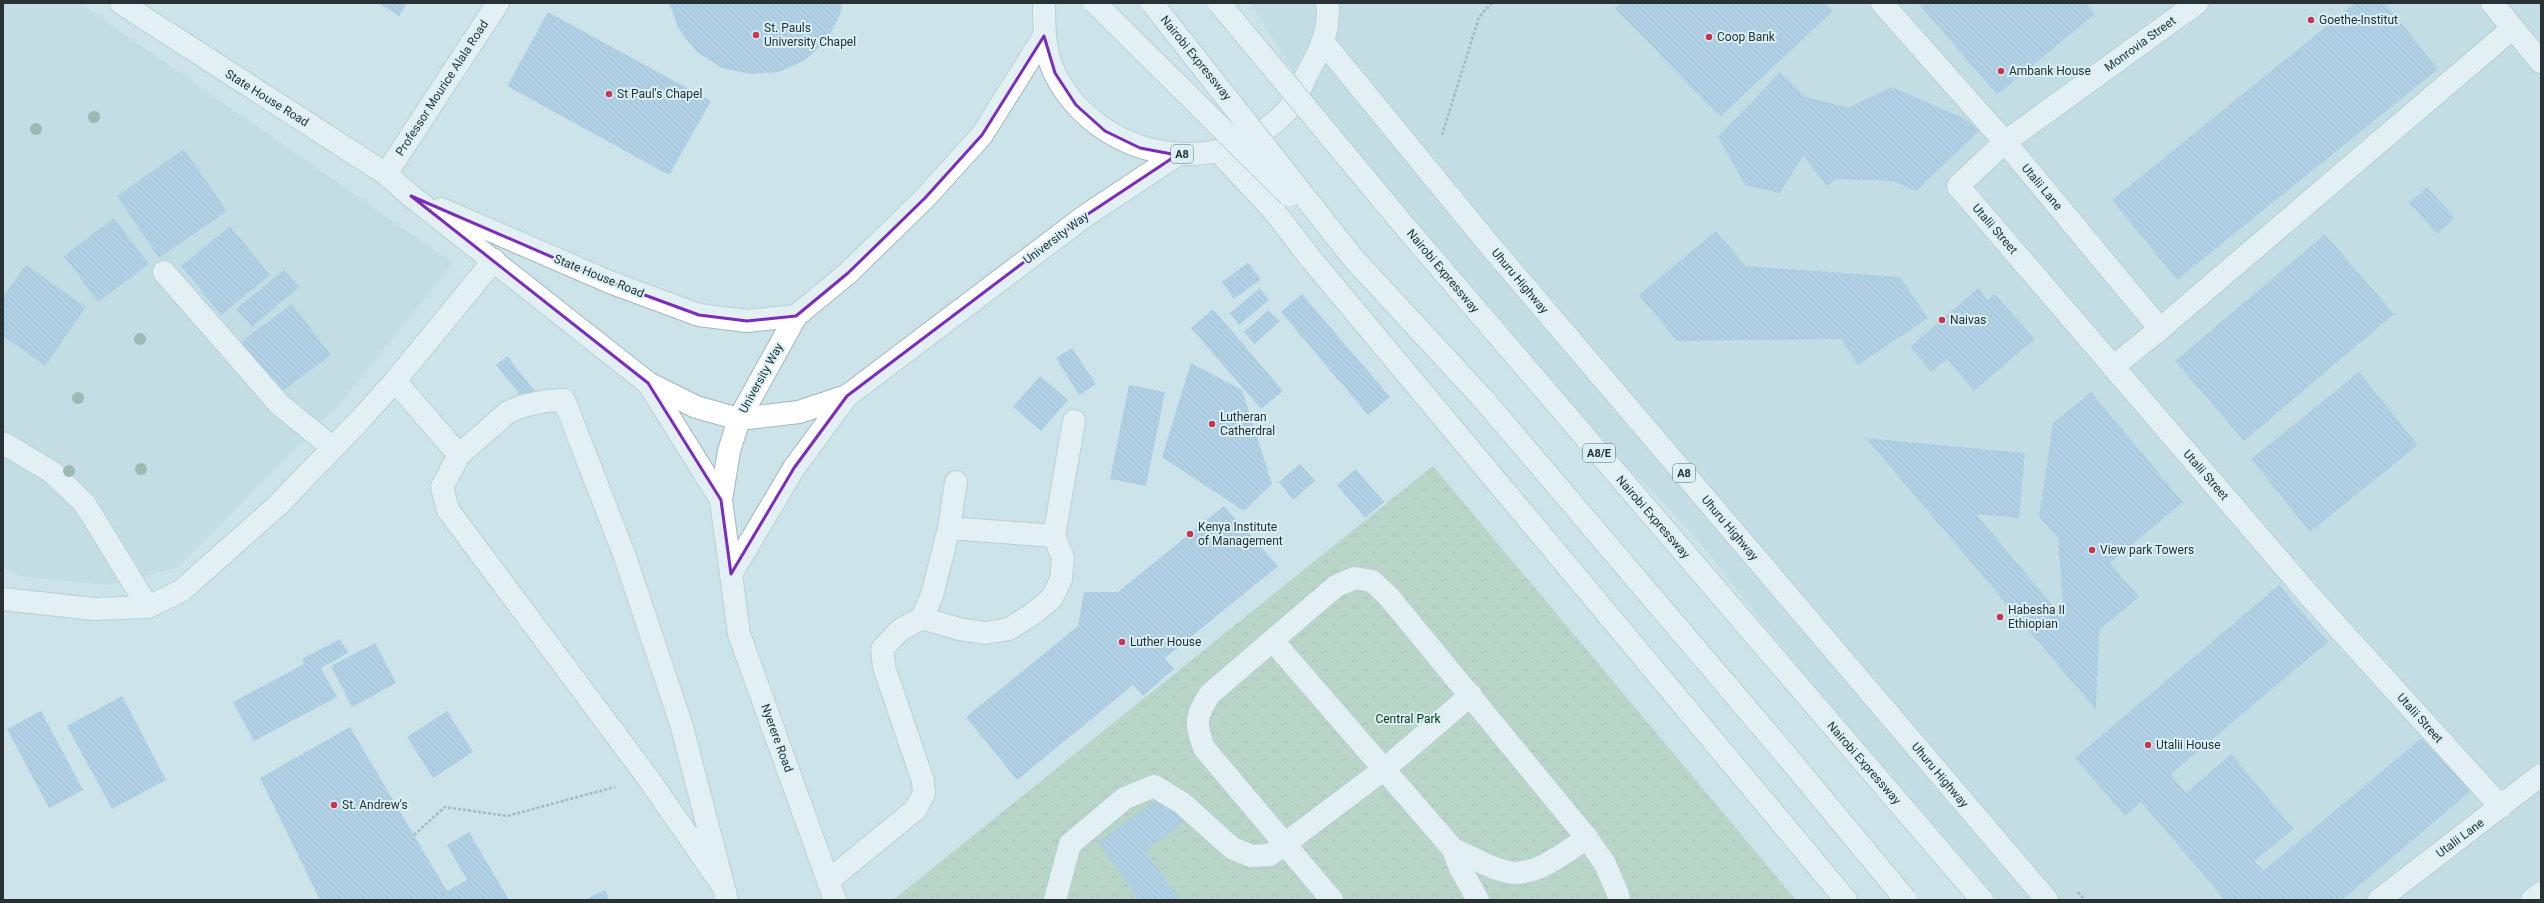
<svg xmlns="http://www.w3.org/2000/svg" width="2544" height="903" viewBox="0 0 2544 903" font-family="Roboto,sans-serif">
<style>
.built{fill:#b7d8de}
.park{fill:url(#park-crowns)}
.building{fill:url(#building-back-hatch)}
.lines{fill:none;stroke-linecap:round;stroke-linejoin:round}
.minor-casing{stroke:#a1b8bc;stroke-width:24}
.highway-casing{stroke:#a1b8bc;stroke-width:24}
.path{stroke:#768689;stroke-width:2.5;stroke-dasharray:3 2;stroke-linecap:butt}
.minor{stroke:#fff;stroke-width:22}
.highway{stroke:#fff;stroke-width:22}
.highway-bridge-casing{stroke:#a1b8bc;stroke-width:24;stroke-linecap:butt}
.highway-bridge{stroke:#fff;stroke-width:22}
.tree{fill:#628673}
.marked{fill:none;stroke:#7b2cbf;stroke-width:3;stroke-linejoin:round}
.poi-dot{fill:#c63650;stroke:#d9f1f6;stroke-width:1.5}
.labels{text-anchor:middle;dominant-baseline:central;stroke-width:4;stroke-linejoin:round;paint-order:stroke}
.shield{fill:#d9f1f6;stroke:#5d6b6e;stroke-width:1}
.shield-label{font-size:11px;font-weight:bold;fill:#283133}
.poi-label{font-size:12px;fill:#283133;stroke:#d9f1f6;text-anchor:start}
.street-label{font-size:12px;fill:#283133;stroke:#d9f1f6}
.park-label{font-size:12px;fill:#0c3912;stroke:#d9f1f6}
</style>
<defs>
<pattern id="park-crowns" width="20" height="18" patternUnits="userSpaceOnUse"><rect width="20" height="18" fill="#a0c3a1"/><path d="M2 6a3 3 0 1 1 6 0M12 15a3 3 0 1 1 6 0" fill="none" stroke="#829f84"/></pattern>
<pattern id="building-back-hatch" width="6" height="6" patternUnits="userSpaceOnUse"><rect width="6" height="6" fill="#8ebbe0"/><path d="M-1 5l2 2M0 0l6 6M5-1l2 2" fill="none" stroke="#7499b6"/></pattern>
</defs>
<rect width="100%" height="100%" fill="#cce4e9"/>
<g class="built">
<path d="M 3,3 L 80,3 L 453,263 L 339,405 L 177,568 L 108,585 L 18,576 L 3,567 Z"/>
<path d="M 1251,3 L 2541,3 L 2541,900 L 1979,900 L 1694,535 L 1377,210 Z"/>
</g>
<path class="park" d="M 1433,466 L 1796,900 L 893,900 Z"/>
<g class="building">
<path d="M 379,3 L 407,3 L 399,16 Z"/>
<path d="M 669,3 L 842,3 L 840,15 L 827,40 L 805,60 L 779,72 L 750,74 L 722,68 L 697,52 L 679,30 Z"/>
<path d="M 1621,3 L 1825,3 L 1833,11 L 1720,117 L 1615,8 Z"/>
<path d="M 1918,3 L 2086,3 L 2095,14 L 1997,95 Z"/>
<path d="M 2355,3 L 2385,3 L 2438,69 L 2177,280 L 2112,200 Z"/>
<path d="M 548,12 L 711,101 L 669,175 L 507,86 Z"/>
<path d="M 1780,72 L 1804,96 L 1848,108 L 1892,87 L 1966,119 L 1979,131 L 1916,191 L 1893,181 L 1837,179 L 1827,186 L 1803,156 L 1780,193 L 1745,185 L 1718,137 Z"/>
<path d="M 184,149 L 227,211 L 159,258 L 117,196 Z"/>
<path d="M 2427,187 L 2455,218 L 2437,234 L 2409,203 Z"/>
<path d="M 114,218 L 149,264 L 98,302 L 64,256 Z"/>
<path d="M 230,226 L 270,275 L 221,315 L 181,266 Z"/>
<path d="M 1716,231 L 1746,266 L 1900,277 L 1928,318 L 1858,365 L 1841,339 L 1677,341 L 1639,295 Z"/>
<path d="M 2325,234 L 2394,314 L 2244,441 L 2175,361 Z"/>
<path d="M 1248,263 L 1261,279 L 1234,299 L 1222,282 Z"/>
<path d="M 26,265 L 86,307 L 45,366 L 3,336 L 3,297 Z"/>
<path d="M 284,270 L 299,287 L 252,327 L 236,309 Z"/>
<path d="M 1260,288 L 1269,300 L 1239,325 L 1230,313 Z"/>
<path d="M 1978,288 L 1988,300 L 1995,294 L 2035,339 L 1974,391 L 1947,359 L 1931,372 L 1910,347 Z"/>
<path d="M 1302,294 L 1390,397 L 1368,415 L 1281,312 Z"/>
<path d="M 292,304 L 331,355 L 277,395 L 239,343 Z"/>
<path d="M 1213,309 L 1283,391 L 1261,409 L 1191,328 Z"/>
<path d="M 1268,310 L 1280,321 L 1255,344 L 1244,332 Z"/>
<path d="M 1072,348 L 1096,384 L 1079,395 L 1056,358 Z"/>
<path d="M 507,356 L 536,393 L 525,401 L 496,365 Z"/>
<path d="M 1191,363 L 1242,390 L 1272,484 L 1244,511 L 1162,457 Z"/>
<path d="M 2359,372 L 2418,445 L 2310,532 L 2251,459 Z"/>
<path d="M 1040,376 L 1068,400 L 1041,431 L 1013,407 Z"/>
<path d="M 1129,385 L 1165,392 L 1146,486 L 1110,479 Z"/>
<path d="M 2091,392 L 2183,502 L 2110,563 L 2139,597 L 2099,630 L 2096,710 L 1866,438 L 2025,453 L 2019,518 L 1976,514 L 2064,619 L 2058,538 L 2039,517 L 2053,423 Z"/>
<path d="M 1300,464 L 1315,481 L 1293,500 L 1279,482 Z"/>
<path d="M 1356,469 L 1384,502 L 1365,518 L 1337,485 Z"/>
<path d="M 1224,506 L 1278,566 L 1165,658 L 1174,669 L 1143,696 L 1133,685 L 1017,780 L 966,717 L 1078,626 L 1084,592 L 1118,592 Z"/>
<path d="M 2279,585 L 2328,642 L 2171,774 L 2186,793 L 2231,754 L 2294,829 L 2254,861 L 2263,871 L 2425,735 L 2472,790 L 2342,900 L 2225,900 L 2141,802 L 2125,816 L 2075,758 Z"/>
<path d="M 340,639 L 348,653 L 321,668 L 337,697 L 254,741 L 233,702 L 304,664 L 302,659 Z"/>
<path d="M 375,643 L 396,683 L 352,707 L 331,666 Z"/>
<path d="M 122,696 L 166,780 L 112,809 L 67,726 Z"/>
<path d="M 41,711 L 83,790 L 49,808 L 7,729 Z"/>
<path d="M 447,711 L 473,752 L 433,778 L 407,737 Z"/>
<path d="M 350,727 L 447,891 L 467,880 L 447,845 L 469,832 L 509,900 L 320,900 L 260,778 Z"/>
<path d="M 1163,795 L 1184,823 L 1145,851 L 1181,900 L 1139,900 L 1098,842 Z"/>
<path d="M 605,890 L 609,900 L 584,900 Z"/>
</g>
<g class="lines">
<g class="minor-casing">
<g id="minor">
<path d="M 121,3 L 386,174 L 411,196 L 648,383 L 696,407 L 739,419 L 799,412 L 847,396 L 1085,216 L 1177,155"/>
<path d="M 1882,3 L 2005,142 L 2160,329 L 2113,367"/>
<path d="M 2197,3 L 2005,142 L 1958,186 L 2316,603 L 2501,807"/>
<path d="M 2492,3 L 2541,62"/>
<path d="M 386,174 L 498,3"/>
<path d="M 441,209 L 612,283 L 699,315 L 747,321 L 796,316"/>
<path d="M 164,272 L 279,404 L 333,448"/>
<path d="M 2160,329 L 2513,28"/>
<path d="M 395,381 L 459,455"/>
<path d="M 648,383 L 721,500"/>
<path d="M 3,443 L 52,472 L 85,504 L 148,607"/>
<path d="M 949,528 L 1054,536"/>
<path d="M 731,574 L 794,468 L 847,396"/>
<path d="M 3,599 L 94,609 L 148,607 L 181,591 L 279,504 L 360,420 L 395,381 L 494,260"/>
<path d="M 922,618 L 959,629 L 985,633 L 1009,629 L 1034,613 L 1052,598 L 1061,579 L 1063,558 L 1054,536 L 1074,421"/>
<path d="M 1273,641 L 1453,849 L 1460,868 L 1478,900"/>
<path d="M 1453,849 C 1470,856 1487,867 1504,871 C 1532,880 1566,852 1587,838"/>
<path d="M 828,881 L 916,809 L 924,793 L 923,781 L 884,667 L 882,649 L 900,630 L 922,618 L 932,595 L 949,528 L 956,482"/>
<path d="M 723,886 L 648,778 L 448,510 L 442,487 L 459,455 L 508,412 L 523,406 L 546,401 L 564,400 L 624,554 L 682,727 L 727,900"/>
<path d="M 835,900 L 739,634 L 721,500 L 729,451 L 739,419 L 796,316 L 848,273 L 925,198 L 982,135 L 1044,36"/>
<path d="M 1055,900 L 1070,844 L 1125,798 L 1154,786 L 1182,803 L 1232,848 L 1251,856 L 1270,855 L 1383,770 L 1471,695"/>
<path d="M 1332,900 L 1204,748 C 1195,724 1195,716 1210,694 L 1336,586 L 1355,578 L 1372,581 L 1389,597 L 1587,838 L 1605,864 L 1618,894 L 1619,900"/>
<path d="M 2379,900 L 2541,775"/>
<path d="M 2532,900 L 2541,893"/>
</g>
</g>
<g class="highway-casing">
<g id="highway">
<path d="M 1044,3 C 1044,27 1044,52 1055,74 C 1099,160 1218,183 1286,112 C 1296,102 1302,84 1308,72 C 1320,51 1331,28 1327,3"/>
<path d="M 1324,43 L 1487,242 L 2047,900"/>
<path d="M 1218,151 L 1274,211 L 1311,259 L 1846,900"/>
</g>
</g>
<g class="path">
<path d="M 1442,135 L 1479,17 L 1492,3"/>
<path d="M 414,835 L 445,807 L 507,816 L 615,787"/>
<path d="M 2078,892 L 2085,900"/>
</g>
<use href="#minor" class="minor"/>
<use href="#highway" class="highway"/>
<g class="highway-bridge-casing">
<g id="highway-bridge">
<path d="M 1095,3 L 1289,195"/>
<path d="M 1152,3 L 1353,258 L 1485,401 L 1775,742 L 1906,900"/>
<path d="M 1219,3 L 1407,229 L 1982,900"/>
</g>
</g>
<use href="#highway-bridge" class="highway-bridge"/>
</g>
<g class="tree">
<circle cx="94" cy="117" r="6"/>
<circle cx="36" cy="129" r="6"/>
<circle cx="140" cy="339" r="6"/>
<circle cx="78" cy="398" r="6"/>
<circle cx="141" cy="469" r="6"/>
<circle cx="69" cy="471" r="6"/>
</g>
<path d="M0 0H2544V903H0ZM 1044,36 L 1055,73 L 1076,105 L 1105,131 L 1140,148 L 1177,155 L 1085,216 L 847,396 L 794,468 L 731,574 L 721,500 L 648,383 L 411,196 L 612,283 L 699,315 L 747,321 L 796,316 L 848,273 L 925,198 L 982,135 Z" fill="#cce4e9" fill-opacity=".55" fill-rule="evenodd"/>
<path class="marked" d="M 1044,36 L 1055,73 L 1076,105 L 1105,131 L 1140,148 L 1177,155 L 1085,216 L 847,396 L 794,468 L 731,574 L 721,500 L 648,383 L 411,196 L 612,283 L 699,315 L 747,321 L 796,316 L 848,273 L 925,198 L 982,135 Z"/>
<g class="poi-dot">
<circle cx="2311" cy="20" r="4"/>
<circle cx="756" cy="35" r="4"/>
<circle cx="1709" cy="37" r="4"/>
<circle cx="2001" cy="71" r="4"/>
<circle cx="609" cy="94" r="4"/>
<circle cx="1942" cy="320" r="4"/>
<circle cx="1212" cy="424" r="4"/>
<circle cx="1190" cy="534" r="4"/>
<circle cx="2092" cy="550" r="4"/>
<circle cx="2000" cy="617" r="4"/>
<circle cx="1122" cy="642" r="4"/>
<circle cx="2148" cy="745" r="4"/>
<circle cx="334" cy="805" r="4"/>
</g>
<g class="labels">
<g class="shield">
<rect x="1171" y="145" width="22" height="18" rx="3"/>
<rect x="1583" y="444" width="32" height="18" rx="3"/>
<rect x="1673" y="464" width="22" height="18" rx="3"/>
</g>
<g class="shield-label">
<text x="1182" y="154">A8</text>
<text x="1599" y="453">A8/E</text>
<text x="1684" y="473">A8</text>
</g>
<g class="poi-label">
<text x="2319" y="20">Goethe-Institut</text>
<text x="764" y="28">St. Pauls<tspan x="764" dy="14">University Chapel</tspan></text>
<text x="1717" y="37">Coop Bank</text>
<text x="2009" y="71">Ambank House</text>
<text x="617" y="94">St Paul's Chapel</text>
<text x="1950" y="320">Naivas</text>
<text x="1220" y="417">Lutheran<tspan x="1220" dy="14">Catherdral</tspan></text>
<text x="1198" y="527">Kenya Institute<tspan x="1198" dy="14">of Management</tspan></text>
<text x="2100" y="550">View park Towers</text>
<text x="2008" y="610">Habesha II<tspan x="2008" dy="14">Ethiopian</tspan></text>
<text x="1130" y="642">Luther House</text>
<text x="2156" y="745">Utalii House</text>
<text x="342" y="805">St. Andrew's</text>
</g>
<g class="street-label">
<text transform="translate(2140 44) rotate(-36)">Monrovia Street</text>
<text transform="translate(1196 58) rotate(51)">Nairobi Expressway</text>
<text transform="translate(442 88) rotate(-57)">Professor Mourice Alala Road</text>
<text transform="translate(267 98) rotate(32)">State House Road</text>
<text transform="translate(2042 187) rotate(50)">Utalii Lane</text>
<text transform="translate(1995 229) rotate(49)">Utalii Street</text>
<text transform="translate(1056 238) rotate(-37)">University Way</text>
<text transform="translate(1443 271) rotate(50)">Nairobi Expressway</text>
<text transform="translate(599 276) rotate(22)">State House Road</text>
<text transform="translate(1520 281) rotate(50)">Uhuru Highway</text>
<text transform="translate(761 378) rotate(-61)">University Way</text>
<text transform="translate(2206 475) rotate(49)">Utalii Street</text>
<text transform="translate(1653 517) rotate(49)">Nairobi Expressway</text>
<text transform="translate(1730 528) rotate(50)">Uhuru Highway</text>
<text transform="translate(2420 718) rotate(48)">Utalii Street</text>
<text transform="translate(777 738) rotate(70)">Nyerere Road</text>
<text transform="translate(1864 763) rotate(49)">Nairobi Expressway</text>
<text transform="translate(1940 775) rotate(50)">Uhuru Highway</text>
<text transform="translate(2460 838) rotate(-37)">Utalii Lane</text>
</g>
<g class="park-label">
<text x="1408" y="719">Central Park</text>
</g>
</g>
<rect width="2544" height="903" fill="none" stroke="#283133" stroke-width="8"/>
</svg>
